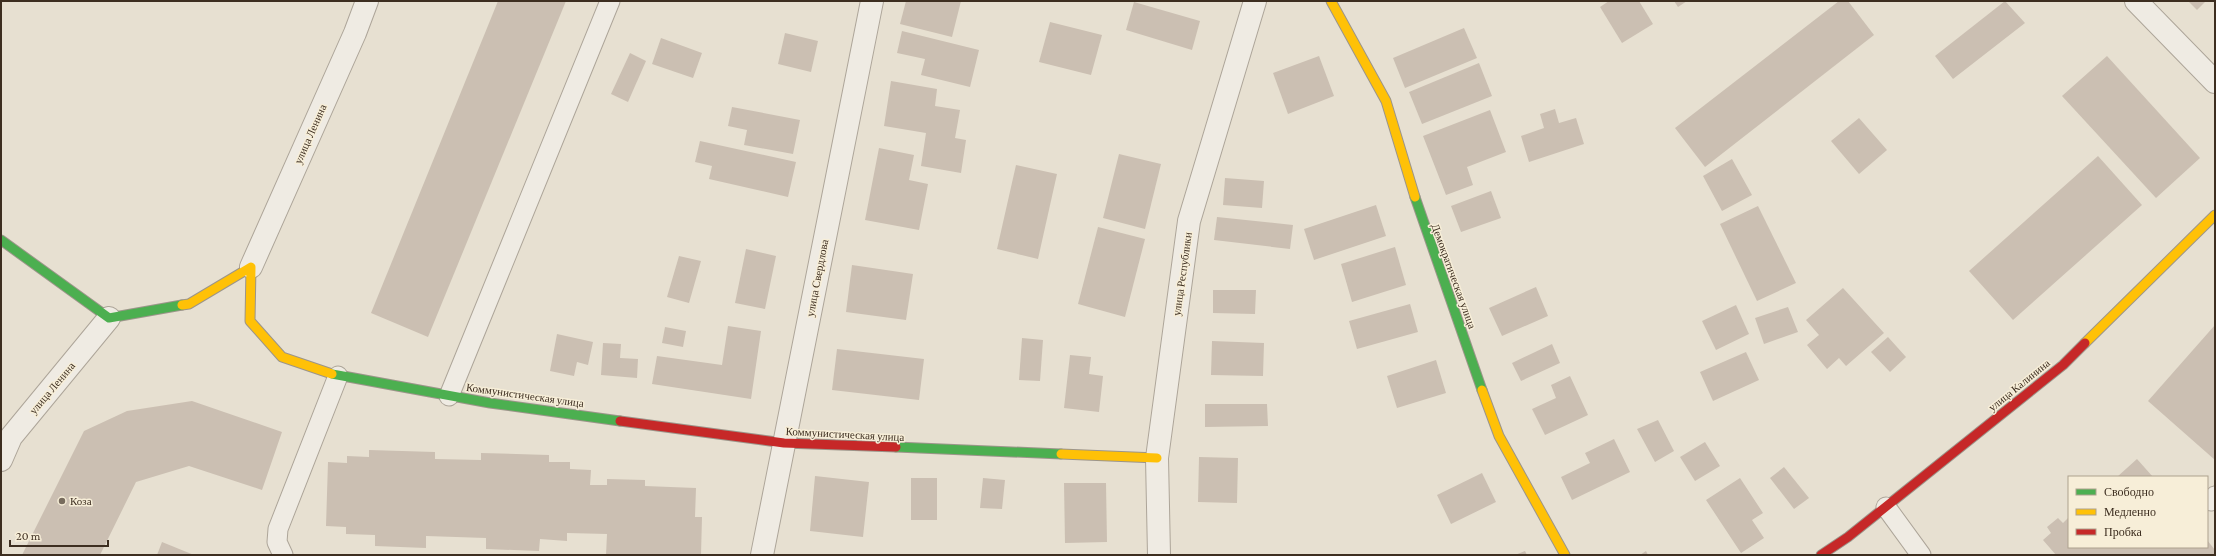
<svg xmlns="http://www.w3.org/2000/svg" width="2216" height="556" viewBox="0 0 2216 556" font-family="'Crimson Pro',serif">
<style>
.building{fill:#cbbfb2}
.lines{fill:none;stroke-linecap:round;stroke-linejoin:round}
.lane-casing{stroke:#ada599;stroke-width:21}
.street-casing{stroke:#ada599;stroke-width:24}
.fast-casing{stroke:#9c958a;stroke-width:11}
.slow-casing{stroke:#9c958a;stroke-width:11}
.jam-casing{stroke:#9c958a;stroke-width:11}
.lane{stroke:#efebe3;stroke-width:19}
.street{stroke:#efebe3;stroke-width:22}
.fast{stroke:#4caf50;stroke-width:9}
.slow{stroke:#ffc107;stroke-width:9}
.jam{stroke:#c62828;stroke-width:9}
.poi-dot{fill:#786c5e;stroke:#f7eed8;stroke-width:1.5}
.labels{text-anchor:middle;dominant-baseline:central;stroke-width:3;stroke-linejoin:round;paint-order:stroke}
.street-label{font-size:11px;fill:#3d2e20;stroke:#f7eed8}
.poi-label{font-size:11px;fill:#3d2e20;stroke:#f7eed8;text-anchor:start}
</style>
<rect width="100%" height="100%" fill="#e7e0d1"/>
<g class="building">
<path d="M 498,1 L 566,1 L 428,337 L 371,313 Z"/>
<path d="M 906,1 L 961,1 L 952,37 L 900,24 Z"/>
<path d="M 1609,1 L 1639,1 L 1653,24 L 1622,43 L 1600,7 Z"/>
<path d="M 1674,1 L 1687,1 L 1678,7 Z"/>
<path d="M 1839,1 L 1848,1 L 1874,35 L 1705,167 L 1675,128 Z"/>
<path d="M 2005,1 L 2025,23 L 1953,79 L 1935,56 Z"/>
<path d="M 2188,1 L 2206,1 L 2197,10 Z"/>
<path d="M 1134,2 L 1200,21 L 1192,50 L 1126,30 Z"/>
<path d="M 1050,22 L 1102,35 L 1091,75 L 1039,62 Z"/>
<path d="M 1464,28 L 1477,58 L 1405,88 L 1393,58 Z"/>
<path d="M 902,31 L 979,50 L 970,87 L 921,75 L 925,59 L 897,53 Z"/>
<path d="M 785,33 L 818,41 L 811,72 L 778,64 Z"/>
<path d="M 661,38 L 702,53 L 693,78 L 652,64 Z"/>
<path d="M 630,53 L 646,61 L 628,102 L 611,94 Z"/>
<path d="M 1319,56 L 1334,96 L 1288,114 L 1273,73 Z"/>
<path d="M 2107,56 L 2200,158 L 2156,198 L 2062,96 Z"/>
<path d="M 1479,63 L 1492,96 L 1422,124 L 1409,92 Z"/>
<path d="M 891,81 L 937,89 L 935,106 L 960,110 L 955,138 L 966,140 L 961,173 L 921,166 L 926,133 L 884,126 Z"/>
<path d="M 732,107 L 800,120 L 793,154 L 744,145 L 747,130 L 728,126 Z"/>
<path d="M 1555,109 L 1559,123 L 1576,118 L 1584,144 L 1529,162 L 1521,136 L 1544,128 L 1540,114 Z"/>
<path d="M 1490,110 L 1506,152 L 1467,167 L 1473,185 L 1446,195 L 1423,136 Z"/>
<path d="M 1859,118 L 1887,150 L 1859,174 L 1831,141 Z"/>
<path d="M 700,141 L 796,162 L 788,197 L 709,179 L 712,166 L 695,162 Z"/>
<path d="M 879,148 L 914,155 L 909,180 L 928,184 L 919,230 L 865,220 Z"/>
<path d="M 1119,154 L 1161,164 L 1145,229 L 1103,218 Z"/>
<path d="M 2098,156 L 2142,205 L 2013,320 L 1969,271 Z"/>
<path d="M 1732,159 L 1752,195 L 1722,211 L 1703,176 Z"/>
<path d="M 1016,165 L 1057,174 L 1038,259 L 997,249 Z"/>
<path d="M 1225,178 L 1264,181 L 1262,208 L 1223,205 Z"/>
<path d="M 1491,191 L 1501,218 L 1461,232 L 1451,206 Z"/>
<path d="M 1376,205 L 1386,236 L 1314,260 L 1304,229 Z"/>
<path d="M 1758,206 L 1796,283 L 1757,301 L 1720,224 Z"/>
<path d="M 1217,217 L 1293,225 L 1290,249 L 1214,240 Z"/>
<path d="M 1098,227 L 1145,239 L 1125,317 L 1078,304 Z"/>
<path d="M 1395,247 L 1406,285 L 1352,302 L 1341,264 Z"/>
<path d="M 746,249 L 776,256 L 765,309 L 735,303 Z"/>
<path d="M 679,256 L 701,261 L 689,303 L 667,297 Z"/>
<path d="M 852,265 L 913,274 L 906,320 L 846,312 Z"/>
<path d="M 1536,287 L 1548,316 L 1502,336 L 1489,308 Z"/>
<path d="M 1843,288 L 1884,333 L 1846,366 L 1839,358 L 1827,369 L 1807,345 L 1819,335 L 1806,320 Z"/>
<path d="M 1213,290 L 1256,290 L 1255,314 L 1213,313 Z"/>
<path d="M 1410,304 L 1418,332 L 1357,349 L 1349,321 Z"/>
<path d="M 1736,305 L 1749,334 L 1716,350 L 1702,321 Z"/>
<path d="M 1788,307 L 1798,332 L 1764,344 L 1755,318 Z"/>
<path d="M 2215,325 L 2215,460 L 2148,401 Z"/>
<path d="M 728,326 L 761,331 L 751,399 L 652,384 L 657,356 L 722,365 Z"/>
<path d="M 665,327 L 686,331 L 683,347 L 662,343 Z"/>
<path d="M 557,334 L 593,342 L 588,365 L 577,362 L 574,376 L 550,371 Z"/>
<path d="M 1888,337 L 1906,357 L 1890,372 L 1871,352 Z"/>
<path d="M 1022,338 L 1043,340 L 1040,381 L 1019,380 Z"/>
<path d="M 1212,341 L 1264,343 L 1263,376 L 1211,375 Z"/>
<path d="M 603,343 L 621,344 L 620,358 L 638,359 L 637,378 L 601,375 Z"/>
<path d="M 1552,344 L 1560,363 L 1521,381 L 1512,363 Z"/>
<path d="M 837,349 L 924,359 L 919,400 L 832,390 Z"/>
<path d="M 1746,352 L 1759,380 L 1713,401 L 1700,372 Z"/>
<path d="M 1070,355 L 1091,357 L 1089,374 L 1103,376 L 1099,412 L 1064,408 Z"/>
<path d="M 1436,360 L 1446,393 L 1397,408 L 1387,376 Z"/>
<path d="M 1570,376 L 1588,415 L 1545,435 L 1532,409 L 1556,398 L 1551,385 Z"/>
<path d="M 192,401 L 282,432 L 262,490 L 189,466 L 136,482 L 100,555 L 22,555 L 84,431 L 127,411 Z"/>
<path d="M 1205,404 L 1267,404 L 1268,426 L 1205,427 Z"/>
<path d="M 1658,420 L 1674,451 L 1655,462 L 1637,429 Z"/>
<path d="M 1614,439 L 1630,472 L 1572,500 L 1561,477 L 1590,463 L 1585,453 Z"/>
<path d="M 1705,442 L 1720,466 L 1695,481 L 1680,457 Z"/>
<path d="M 369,450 L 435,452 L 435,459 L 481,460 L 481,453 L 549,455 L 549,462 L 570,462 L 570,469 L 591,470 L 590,485 L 607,485 L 607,479 L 645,480 L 645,486 L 696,488 L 695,517 L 702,517 L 701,555 L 606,555 L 607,534 L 567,533 L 567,541 L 540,539 L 539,551 L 486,549 L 486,538 L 426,536 L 426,548 L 375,546 L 375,535 L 346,534 L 346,527 L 326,526 L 328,462 L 347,463 L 347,456 L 369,457 Z"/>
<path d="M 1199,457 L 1238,458 L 1237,503 L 1198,502 Z"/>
<path d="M 2137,459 L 2153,477 L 2117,477 Z"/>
<path d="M 1784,467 L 1809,498 L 1794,509 L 1770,478 Z"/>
<path d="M 1482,473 L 1496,502 L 1451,524 L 1437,495 Z"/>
<path d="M 815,476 L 869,482 L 863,537 L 810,531 Z"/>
<rect x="911" y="478" width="26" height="42"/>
<path d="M 983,478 L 1005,480 L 1002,509 L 980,508 Z"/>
<path d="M 1740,478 L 1763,513 L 1752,520 L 1764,538 L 1741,553 L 1706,500 Z"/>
<path d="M 1064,483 L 1106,483 L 1107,542 L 1065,543 Z"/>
<path d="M 2069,517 L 2069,547 L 2207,547 L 2207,540 L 2215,550 L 2215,555 L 2056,555 L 2043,540 L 2051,533 L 2047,527 L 2058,518 L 2063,523 Z"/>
<path d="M 162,542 L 194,555 L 157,555 Z"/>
<path d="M 1525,551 L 1527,555 L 1515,555 Z"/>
<path d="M 1646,551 L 1648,555 L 1640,555 Z"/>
</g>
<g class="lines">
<g class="lane-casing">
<g id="lane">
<path d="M 449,396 L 610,1"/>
<path d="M 2211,501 L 2215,496"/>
<path d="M 1886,507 L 1921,555"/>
<path d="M 283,555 L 277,542 L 278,529 L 338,376"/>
</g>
</g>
<g class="street-casing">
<g id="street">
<path d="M 2136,1 L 2215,82"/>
<path d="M 251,267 L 355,33 L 367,1"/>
<path d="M 1,460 L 11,437 L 109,318"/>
<path d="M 762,555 L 872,1"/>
<path d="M 1159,555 L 1157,458 L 1189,221 L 1255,1"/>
</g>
</g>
<g class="fast-casing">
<g id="fast">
<path d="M 1415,197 L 1482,390"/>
<path d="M 1,240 L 109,318 L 182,305"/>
<path d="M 332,374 L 490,403 L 620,421"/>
<path d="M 896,447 L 1061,454"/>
</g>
</g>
<g class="slow-casing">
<g id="slow">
<path d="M 1331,1 L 1386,101 L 1415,197"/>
<path d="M 182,305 L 189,304 L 251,267 L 250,321 L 282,357 L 332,374"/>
<path d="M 2085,343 L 2215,215"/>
<path d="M 1482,390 L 1499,436 L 1565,555"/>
<path d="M 1061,454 L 1157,458"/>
</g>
</g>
<g class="jam-casing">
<g id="jam">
<path d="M 620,421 L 784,443 L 896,447"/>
<path d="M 1821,555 L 1848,537 L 2063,365 L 2085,343"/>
</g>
</g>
<use href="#lane" class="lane"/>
<use href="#street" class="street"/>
<use href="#fast" class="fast"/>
<use href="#slow" class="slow"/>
<use href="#jam" class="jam"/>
</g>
<circle class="poi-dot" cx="62" cy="501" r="4"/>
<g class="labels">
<g class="street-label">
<text transform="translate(310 134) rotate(-66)">улица Ленина</text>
<text transform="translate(1182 274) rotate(-82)">улица Республики</text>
<text transform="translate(1454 276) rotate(70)">Демократическая улица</text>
<text transform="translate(817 278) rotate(-79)">улица Свердлова</text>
<text transform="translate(2019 385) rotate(-39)">улица Калинина</text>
<text transform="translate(52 388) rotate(-50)">улица Ленина</text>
<text transform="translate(525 395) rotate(8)">Коммунистическая улица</text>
<text transform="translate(845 434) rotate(3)">Коммунистическая улица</text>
</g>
<g class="poi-label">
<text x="70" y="501">Коза</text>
</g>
</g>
<rect width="2216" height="556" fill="none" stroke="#3d2e20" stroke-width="4"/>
<rect x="2068" y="476" width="140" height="72" fill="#f7eed8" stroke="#ada18e"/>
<rect x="2076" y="489" width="20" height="6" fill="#4caf50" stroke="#ada18e"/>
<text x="2104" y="496" font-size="12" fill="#3d2e20">Свободно</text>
<rect x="2076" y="509" width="20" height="6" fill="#ffc107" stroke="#ada18e"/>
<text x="2104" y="516" font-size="12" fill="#3d2e20">Медленно</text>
<rect x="2076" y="529" width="20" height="6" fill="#c62828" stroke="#ada18e"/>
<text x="2104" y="536" font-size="12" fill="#3d2e20">Пробка</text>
<path d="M10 540v6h98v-6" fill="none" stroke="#3d2e20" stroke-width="2"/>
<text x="16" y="540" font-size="12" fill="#3d2e20" stroke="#f7eed8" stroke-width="3" paint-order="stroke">20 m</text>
</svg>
